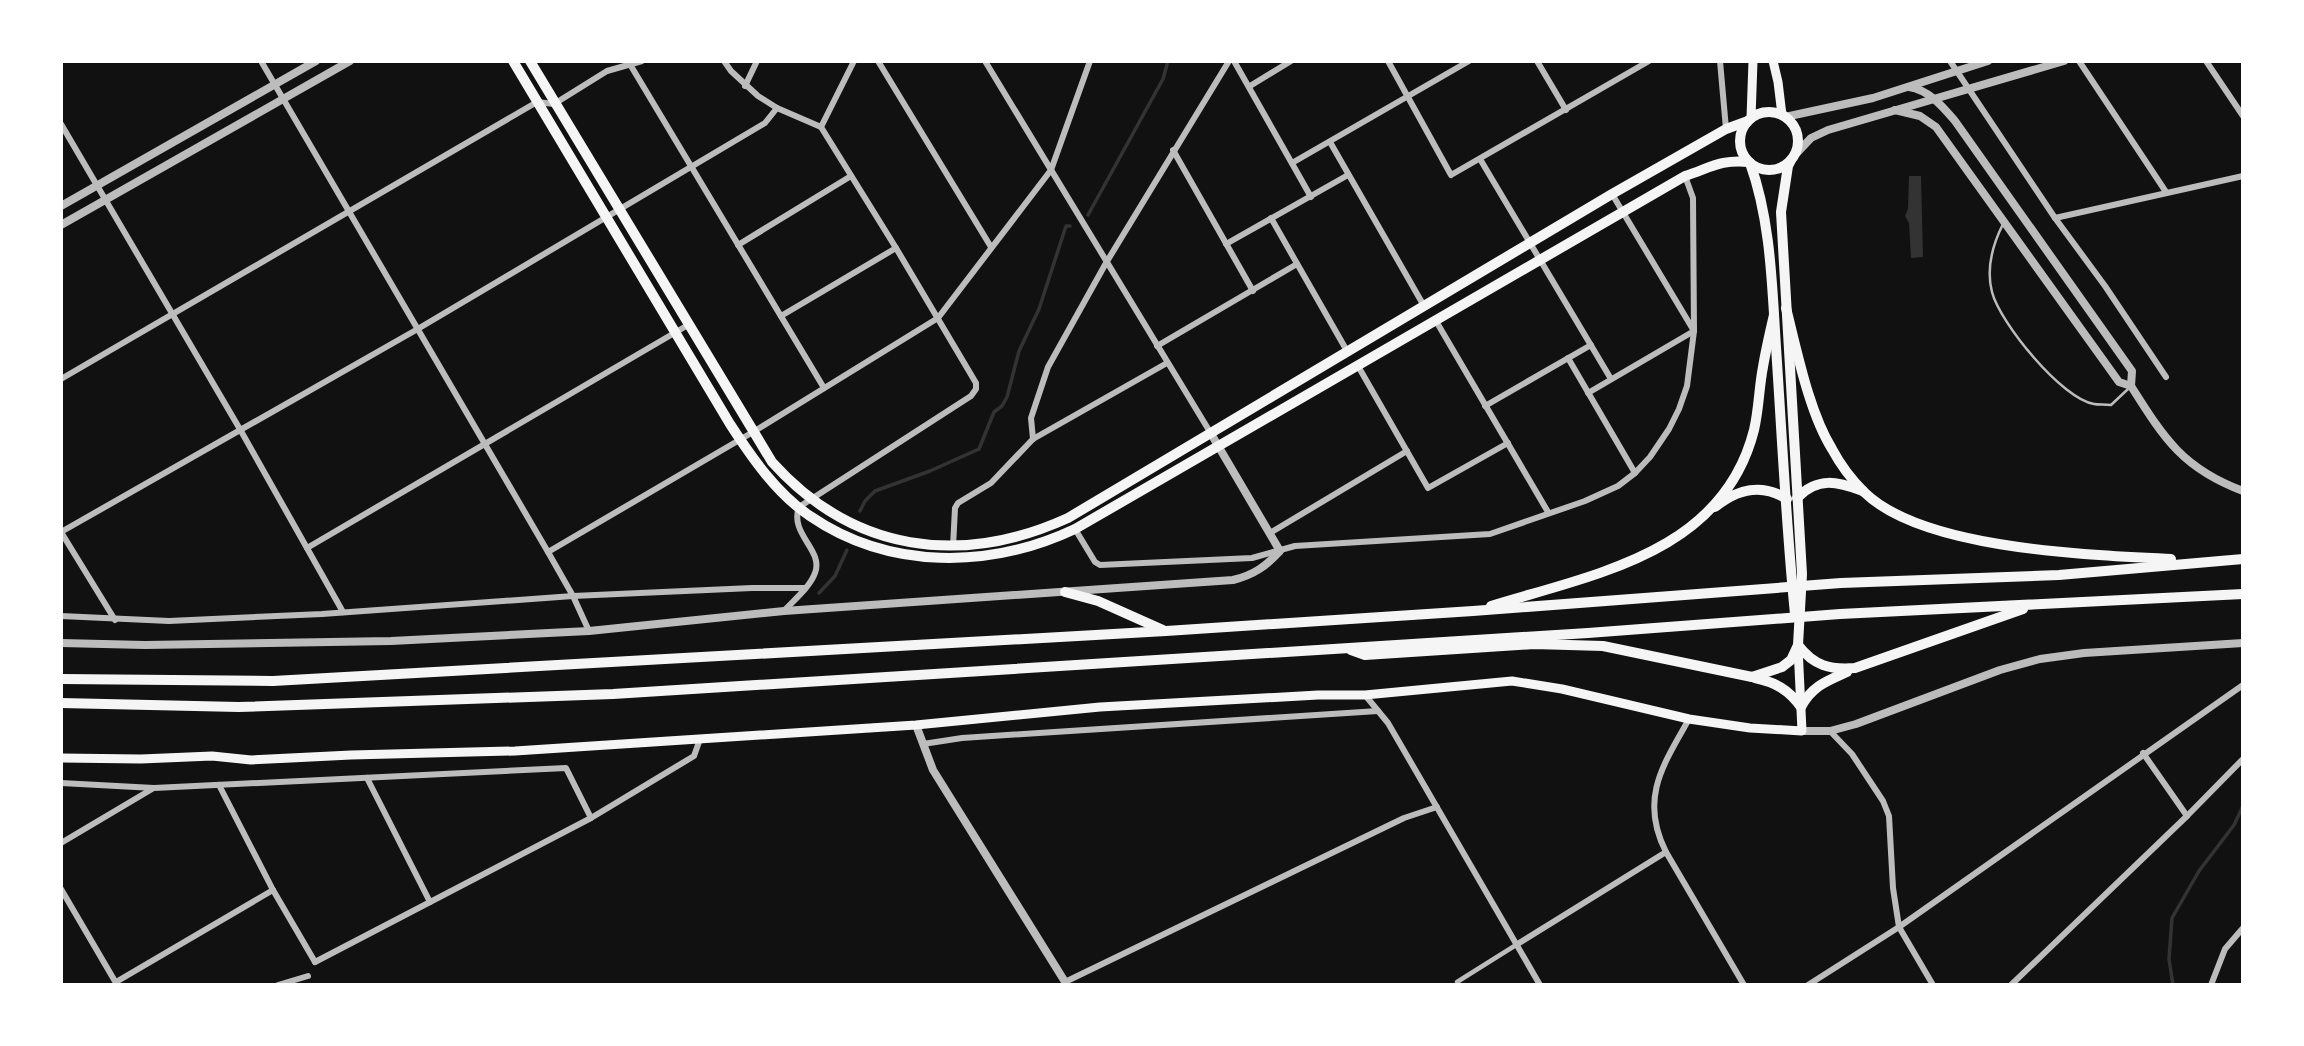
<svg xmlns="http://www.w3.org/2000/svg" width="2304" height="1046" viewBox="0 0 2304 1046" font-family="'Sofia Sans Condensed',sans-serif">
<style>
.water{fill:#333}
.lines{fill:none;stroke-linecap:round;stroke-linejoin:round}
.stream{stroke:#333;stroke-width:3.5}
.service{stroke:#bcbcbc;stroke-width:2.5}
.pedestrian{stroke:#bcbcbc;stroke-width:4.5}
.minor{stroke:#bcbcbc;stroke-width:6}
.tertiary{stroke:#bcbcbc;stroke-width:8}
.secondary{stroke:#f5f5f5;stroke-width:9}
.primary{stroke:#f5f5f5;stroke-width:10}
.motorway{stroke:#f5f5f5;stroke-width:10}
</style>
<rect width="100%" height="100%" fill="#111"/>
<path class="water" d="M 1909,176 L 1921,176 L 1923,257 L 1911,258 L 1909,223 L 1905,216 L 1908,209 Z"/>
<g class="lines">
<g class="stream">
<path d="M 1088,215 L 1163,79 L 1168,61"/>
<path d="M 860,511 L 865,501 L 875,491 L 930,471 L 979,449 L 994,412 L 1002,406 L 1007,397 L 1019,351 L 1039,309 L 1066,226 L 1070,226"/>
<path d="M 819,593 L 835,576 L 847,550"/>
<path d="M 2173,985 L 2169,959 L 2172,918 L 2199,871 L 2234,825 L 2243,806"/>
</g>
<path class="service" d="M 2003,224 C 1993,244 1986,269 1992,292 C 2000,323 2062,399 2094,404 C 2099,405 2105,404 2111,405 L 2128,389"/>
<path class="pedestrian" d="M 1457,982 L 1516,945"/>
<g class="minor">
<path d="M 261,61 L 548,552 L 573,596 L 589,631"/>
<path d="M 724,61 L 731,71 L 758,96 L 777,108 L 821,127 L 896,248 L 976,383 L 976,389 L 971,396 L 799,507 C 789,534 824,550 815,573 C 810,587 794,600 784,611"/>
<path d="M 878,61 L 991,247"/>
<path d="M 985,61 L 1210,432"/>
<path d="M 1234,61 L 1311,197"/>
<path d="M 1388,61 L 1451,175 L 1649,61"/>
<path d="M 1537,61 L 1566,110"/>
<path d="M 1720,61 L 1726,129"/>
<path d="M 1950,61 L 2055,218 L 2105,286 L 2166,377"/>
<path d="M 2079,61 L 2166,192"/>
<path d="M 2206,61 L 2243,116"/>
<path d="M 631,66 L 824,388"/>
<path d="M 745,86 L 757,61"/>
<path d="M 1250,86 L 1291,61"/>
<path d="M 61,124 L 241,431 L 343,612"/>
<path d="M 821,127 L 854,61"/>
<path d="M 1330,142 L 1424,306"/>
<path d="M 1173,150 L 1253,291"/>
<path d="M 1480,159 L 1611,379"/>
<path d="M 1292,163 L 1469,61"/>
<path d="M 1271,218 L 1347,351"/>
<path d="M 2055,218 L 2243,176"/>
<path d="M 1226,244 L 1348,175"/>
<path d="M 738,245 L 851,176"/>
<path d="M 781,316 L 896,248"/>
<path d="M 1436,321 L 1548,512"/>
<path d="M 1157,346 L 1297,264"/>
<path d="M 1568,358 L 1635,473"/>
<path d="M 1358,366 L 1428,488 L 1508,443"/>
<path d="M 61,379 L 537,102 L 554,104 L 607,71 L 642,61"/>
<path d="M 1588,393 L 1694,331 L 1612,194"/>
<path d="M 1485,406 L 1591,345"/>
<path d="M 1033,439 L 1031,418 L 1048,367 L 1106,263 L 1229,61"/>
<path d="M 1075,529 L 1095,562 L 1100,565 L 1252,558 L 1295,546 L 1490,534 L 1585,501 L 1618,486 L 1635,473 L 1650,457 L 1669,429 L 1679,409 L 1687,386 L 1694,331 L 1693,198 L 1685,176"/>
<path d="M 61,532 L 416,330 L 765,123 L 777,108"/>
<path d="M 61,532 L 115,620"/>
<path d="M 1270,533 L 1407,451"/>
<path d="M 953,547 L 955,508 L 958,503 L 991,483 L 1033,439 L 1167,363"/>
<path d="M 307,548 L 688,325"/>
<path d="M 548,552 L 753,432 L 938,318 L 1051,170 L 1090,61"/>
<path d="M 61,616 L 169,621 L 322,614 L 573,596 L 752,588 L 805,588"/>
<path d="M 1365,695 L 1388,723 L 1540,985"/>
<path d="M 1689,719 C 1663,765 1639,799 1666,852 L 1744,985"/>
<path d="M 1830,731 L 1852,754 L 1883,801 L 1889,816 L 1893,888 L 1899,927 L 1933,985"/>
<path d="M 923,744 L 962,738 L 1378,711"/>
<path d="M 2143,753 L 2187,816"/>
<path d="M 367,778 L 430,902"/>
<path d="M 61,783 L 154,788 L 566,768 L 591,818"/>
<path d="M 219,785 L 273,890 L 315,962"/>
<path d="M 61,843 L 152,789"/>
<path d="M 61,889 L 116,983"/>
<path d="M 1516,945 L 1666,852"/>
<path d="M 315,962 L 591,818 L 694,756 L 700,739"/>
<path d="M 116,982 L 273,890"/>
<path d="M 1065,982 L 1404,818 L 1437,807"/>
<path d="M 278,985 L 308,976"/>
<path d="M 1808,985 L 1899,927 L 2243,685"/>
<path d="M 2011,985 L 2187,816 L 2243,759"/>
<path d="M 2211,985 L 2225,949 L 2243,928"/>
</g>
<g class="tertiary">
<path d="M 1909,87 C 1929,90 1942,106 1955,121 L 2132,371 L 2131,386"/>
<path d="M 1895,110 L 1920,116 L 1936,127 L 2119,382 L 2131,386"/>
<path d="M 1785,117 L 1873,98 L 1988,61"/>
<path d="M 1794,156 L 1811,138 L 1828,130 L 2064,61"/>
<path d="M 61,206 L 316,61"/>
<path d="M 61,225 L 350,61"/>
<path d="M 2131,386 C 2164,438 2182,468 2243,491"/>
<path d="M 61,643 L 145,645 L 391,641 L 589,631 L 784,611 L 1233,580 C 1254,575 1266,566 1280,551 L 1210,432"/>
<path d="M 916,725 L 933,770 L 1067,985"/>
<path d="M 1802,731 L 1830,731 L 1856,724 L 2000,670 L 2040,659 L 2084,653 L 2243,643"/>
</g>
<g class="secondary">
<path d="M 1773,61 L 1778,82 L 1782,115"/>
<path d="M 1751,118 L 1753,61"/>
<path d="M 61,758 L 141,759 L 212,756 L 251,760 L 351,755 L 515,751 L 916,725 L 1100,707 L 1318,695 L 1365,695 L 1512,681 L 1562,689 L 1689,719 L 1750,728 L 1802,731 L 1798,647"/>
</g>
<g class="primary">
<path d="M 513,61 L 730,424 C 752,458 777,494 810,516 C 889,570 990,569 1075,529 L 1685,176 C 1710,168 1721,159 1749,162"/>
<path d="M 530,61 L 772,462 C 853,552 960,567 1068,518 L 1612,194 L 1726,129 L 1748,121"/>
<circle cx="1769" cy="141" r="29"/>
<path d="M 1791,160 L 1788,166 L 1781,212 L 1802,574 L 1798,645"/>
<path d="M 1750,163 C 1771,221 1772,286 1776,347 C 1782,436 1786,525 1795,614"/>
<path d="M 1797,498 C 1818,476 1838,482 1863,491"/>
<path d="M 1715,507 C 1737,489 1762,483 1787,499"/>
</g>
<g class="motorway">
<path d="M 1786,308 C 1797,351 1809,412 1832,449 C 1840,464 1852,480 1864,492 C 1923,550 2091,555 2171,559"/>
<path d="M 1065,592 L 1098,601 L 1163,630"/>
<path d="M 1491,606 C 1595,574 1723,553 1754,430 C 1759,409 1759,387 1763,367 C 1766,349 1770,332 1774,315"/>
<path d="M 1351,650 L 1365,655 L 1534,644 L 1603,646 L 1752,677 L 1782,667 L 1791,660 L 1798,645 C 1814,666 1830,670 1855,668 L 2023,609"/>
<path d="M 1755,678 C 1775,682 1789,690 1801,707 C 1812,686 1827,681 1847,672"/>
<path d="M 61,679 L 273,681 L 1166,631 L 1473,611 L 1841,583 L 2059,575 L 2243,559"/>
<path d="M 61,703 L 239,707 L 613,694 L 1588,633 L 1840,614 L 2243,594"/>
</g>
</g>
<rect width="2304" height="1046" fill="none" stroke="#ffffff" stroke-width="126"/>
</svg>
